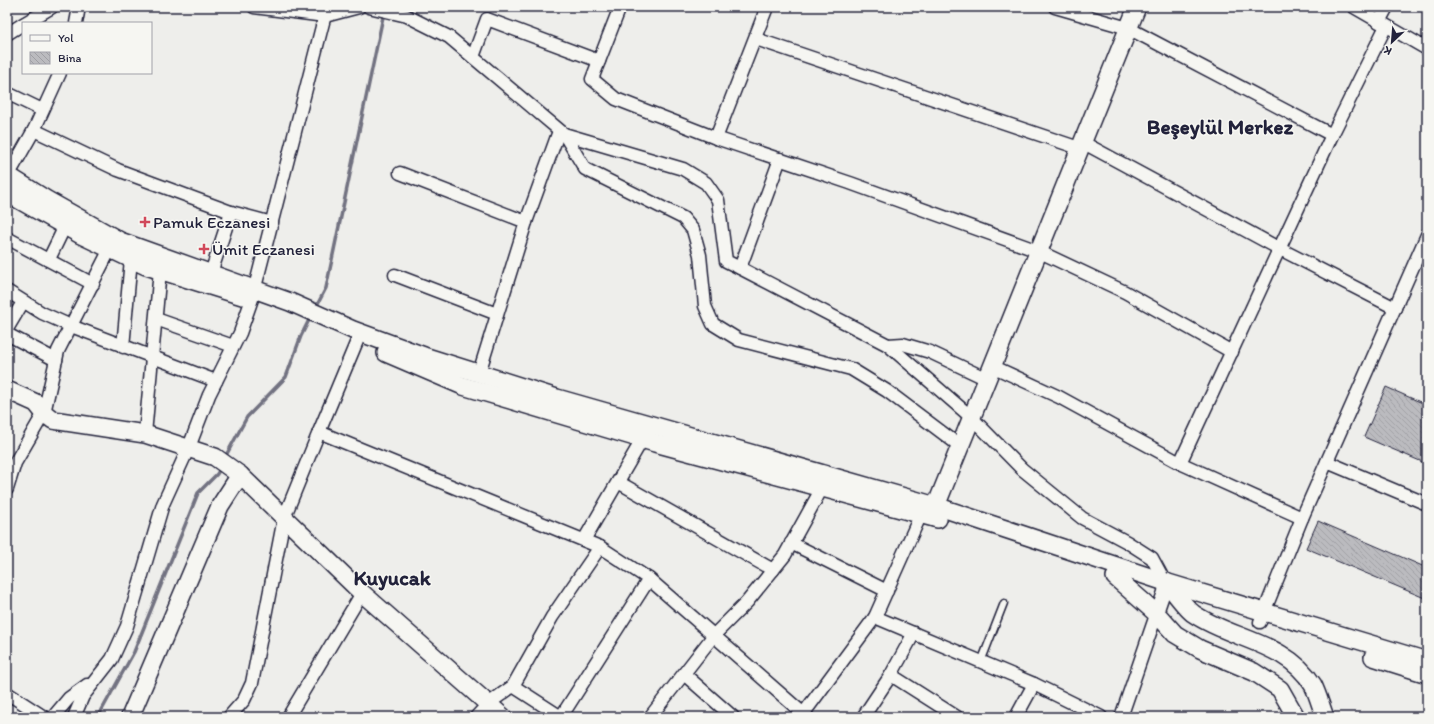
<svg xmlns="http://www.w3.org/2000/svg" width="1434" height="724" viewBox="0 0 1434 724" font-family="Itim,sans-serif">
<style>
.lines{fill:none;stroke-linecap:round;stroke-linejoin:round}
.stream{stroke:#727281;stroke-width:3.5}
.building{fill:url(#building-back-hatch);stroke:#22223b}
.lane-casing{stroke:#22223b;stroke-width:9}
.street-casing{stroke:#22223b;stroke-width:15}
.secondary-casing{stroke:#22223b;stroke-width:20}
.lane{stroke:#f6f6f2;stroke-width:6}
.street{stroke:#f6f6f2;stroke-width:12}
.secondary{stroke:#f6f6f2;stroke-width:17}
.poi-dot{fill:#d1495b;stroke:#f6f6f2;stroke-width:1.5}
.labels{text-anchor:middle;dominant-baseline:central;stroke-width:3;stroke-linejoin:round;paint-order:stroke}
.poi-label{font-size:17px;fill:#22223b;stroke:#f6f6f2;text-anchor:start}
.district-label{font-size:21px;font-weight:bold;fill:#22223b;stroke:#f6f6f2}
</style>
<defs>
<pattern id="building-back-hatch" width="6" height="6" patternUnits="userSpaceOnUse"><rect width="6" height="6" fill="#bbbbbf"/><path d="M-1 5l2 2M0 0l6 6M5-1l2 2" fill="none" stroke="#a0a0a5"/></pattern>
</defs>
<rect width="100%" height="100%" fill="#eeeeeb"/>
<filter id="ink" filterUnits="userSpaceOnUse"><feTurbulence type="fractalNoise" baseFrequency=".025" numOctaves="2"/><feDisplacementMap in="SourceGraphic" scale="8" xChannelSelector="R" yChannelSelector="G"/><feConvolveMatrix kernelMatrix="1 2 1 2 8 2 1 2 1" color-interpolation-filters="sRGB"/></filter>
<g filter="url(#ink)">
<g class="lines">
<g class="stream">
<path d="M 315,309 L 326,288 L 384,12"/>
<path d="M 224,459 L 247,417 L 286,377 L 301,336 L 311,316"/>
<path d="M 98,717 L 134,652 L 198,493 L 217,474 L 221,467"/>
</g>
</g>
<g class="building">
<path d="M 1386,387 L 1427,405 L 1427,464 L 1364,437 Z"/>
<path d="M 1318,521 L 1427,568 L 1427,599 L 1306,548 Z"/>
</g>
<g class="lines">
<g class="lane-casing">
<path id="lane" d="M 981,662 L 1004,603"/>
</g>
<g class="street-casing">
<g id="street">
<path d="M 254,7 L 325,16 L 359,7"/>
<path d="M 369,7 L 407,16 L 449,37 L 564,134 L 585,169 L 683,218 L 693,230 L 700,255 L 705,306 L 713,324 L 739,340 L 851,369 L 887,391 L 960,446"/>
<path d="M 620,7 L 592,79 L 616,99 L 716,138 L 850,183 L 1038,251 L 1125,292 L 1232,352"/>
<path d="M 1055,7 L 1128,28 L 1332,135"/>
<path d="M 1354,7 L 1427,49"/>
<path d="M 1379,22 L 1387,7"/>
<path d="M 25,23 L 52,7"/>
<path d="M 76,23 L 79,7"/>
<path d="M 7,34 L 23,24"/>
<path d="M 756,39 L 1079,148"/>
<path d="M 473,57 L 487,19 L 599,61"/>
<path d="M 7,93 L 42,110"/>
<path d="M 34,130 L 118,170 L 231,212 L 272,223"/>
<path d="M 564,134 L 683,169 L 706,183 L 718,200 L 726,261 L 740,268"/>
<path d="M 716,138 L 767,7"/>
<path d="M 1082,142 L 1280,249 L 1395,308"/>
<path d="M 780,159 L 740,268 L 888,345 L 971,417 L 1022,469 L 1082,518 L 1127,542 L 1152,558 L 1165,582 L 1164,592 L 1121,717"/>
<path d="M 400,173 L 526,222"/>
<path d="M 8,176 L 34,130 L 60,73"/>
<path d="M 7,238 L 93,284"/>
<path d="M 49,259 L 65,226"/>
<path d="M 211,273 L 231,212"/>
<path d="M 395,275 L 497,314"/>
<path d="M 7,291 L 42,313 L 71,326 L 216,381"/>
<path d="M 156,319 L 233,346"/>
<path d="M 7,329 L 23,302"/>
<path d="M 7,334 L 56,360"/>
<path d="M 888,345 L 903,344 L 930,352 L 987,379"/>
<path d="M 123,347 L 131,259"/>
<path d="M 992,366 L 1059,397 L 1180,463 L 1302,518"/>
<path d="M 479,373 L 526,222 L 559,131"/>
<path d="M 319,432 L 357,341"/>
<path d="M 145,434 L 160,270"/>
<path d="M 1327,462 L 1427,504"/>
<path d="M 1180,463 L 1332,135 L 1386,26"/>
<path d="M 618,482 L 773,570"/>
<path d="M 7,489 L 15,463 L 44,413 L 58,351 L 110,249"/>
<path d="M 584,540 L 642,440"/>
<path d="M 791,543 L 887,591"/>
<path d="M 875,617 L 1034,684 L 1101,717"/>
<path d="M 1260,622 L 1302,518 L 1427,235"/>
<path d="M 684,674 L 733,717"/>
<path d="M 891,675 L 957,717"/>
<path d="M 513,686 L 561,717"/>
<path d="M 7,693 L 44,717"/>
<path d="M 53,717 L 69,698 L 87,685"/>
<path d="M 74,717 L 83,696 L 112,659 L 127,626 L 163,504 L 189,447 L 209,395 L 240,333 L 252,299 L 327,7"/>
<path d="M 229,717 L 244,700 L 252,683 L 284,518 L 319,432 L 600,547 L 649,579 L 807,717"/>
<path d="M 288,717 L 362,593"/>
<path d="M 476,717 L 488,704 L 513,686 L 552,617 L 600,547"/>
<path d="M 561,717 L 649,579"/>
<path d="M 650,717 L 714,635 L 747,602 L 785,555 L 822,488"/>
<path d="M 801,717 L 875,617 L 921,514"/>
<path d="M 863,717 L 891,675 L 914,633"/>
<path d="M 1016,717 L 1034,684"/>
</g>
</g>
<g class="secondary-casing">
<g id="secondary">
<path d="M 7,175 L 47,200 L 120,241 L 290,302 L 353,330 L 424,356 L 557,398 L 936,506 L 1165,582 L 1427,661"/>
<path d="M 7,193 L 81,235 L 146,266 L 242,296"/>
<path d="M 386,353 L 463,386 L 655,443 L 938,519"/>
<path d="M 7,390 L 36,403 L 44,413 L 53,420 L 145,434 L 215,457 L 240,475 L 362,593 L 503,717"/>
<path d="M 935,518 L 936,506 L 1137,7"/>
<path d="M 1115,577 L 1157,614 L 1175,634 L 1200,649 L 1254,672 L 1280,689 L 1296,717"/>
<path d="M 1166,582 C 1174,591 1185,608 1194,614 C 1232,640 1287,642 1313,685 C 1318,695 1321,707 1325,717"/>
<path d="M 1373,657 L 1427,674"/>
<path d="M 130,717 L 220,506 L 240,475"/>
</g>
</g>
<use href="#lane" class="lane"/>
<use href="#street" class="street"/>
<use href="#secondary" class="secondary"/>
</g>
</g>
<g class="poi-dot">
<path d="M143 216h4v4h4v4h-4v4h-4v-4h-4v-4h4z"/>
<path d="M202 243h4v4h4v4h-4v4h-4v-4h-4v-4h4z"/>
</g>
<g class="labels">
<g class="poi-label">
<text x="153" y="222">Pamuk Eczanesi</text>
<text x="212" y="249">Ümit Eczanesi</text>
</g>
<g class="district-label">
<text x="1220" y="126">Beşeylül Merkez</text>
<text x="392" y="577">Kuyucak</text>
</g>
</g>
<rect width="1434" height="724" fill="none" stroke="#f6f6f2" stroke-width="24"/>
<rect x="12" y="12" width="1410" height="700" fill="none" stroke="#22223b" stroke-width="1.5" filter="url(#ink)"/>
<rect x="22" y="22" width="130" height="52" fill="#f6f6f2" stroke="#a1a1a9"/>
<rect x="30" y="35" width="20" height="6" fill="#f6f6f2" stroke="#a1a1a9"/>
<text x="58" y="42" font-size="12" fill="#22223b">Yol</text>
<rect x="30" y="52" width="20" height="12" fill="url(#building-back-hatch)" stroke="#a1a1a9"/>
<text x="58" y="62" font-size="12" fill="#22223b">Bina</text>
<g transform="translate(1392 42) rotate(206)" stroke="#f6f6f2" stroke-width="3" paint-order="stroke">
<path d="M0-3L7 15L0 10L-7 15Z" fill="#22223b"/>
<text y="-6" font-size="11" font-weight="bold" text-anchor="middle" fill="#22223b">K</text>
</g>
</svg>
